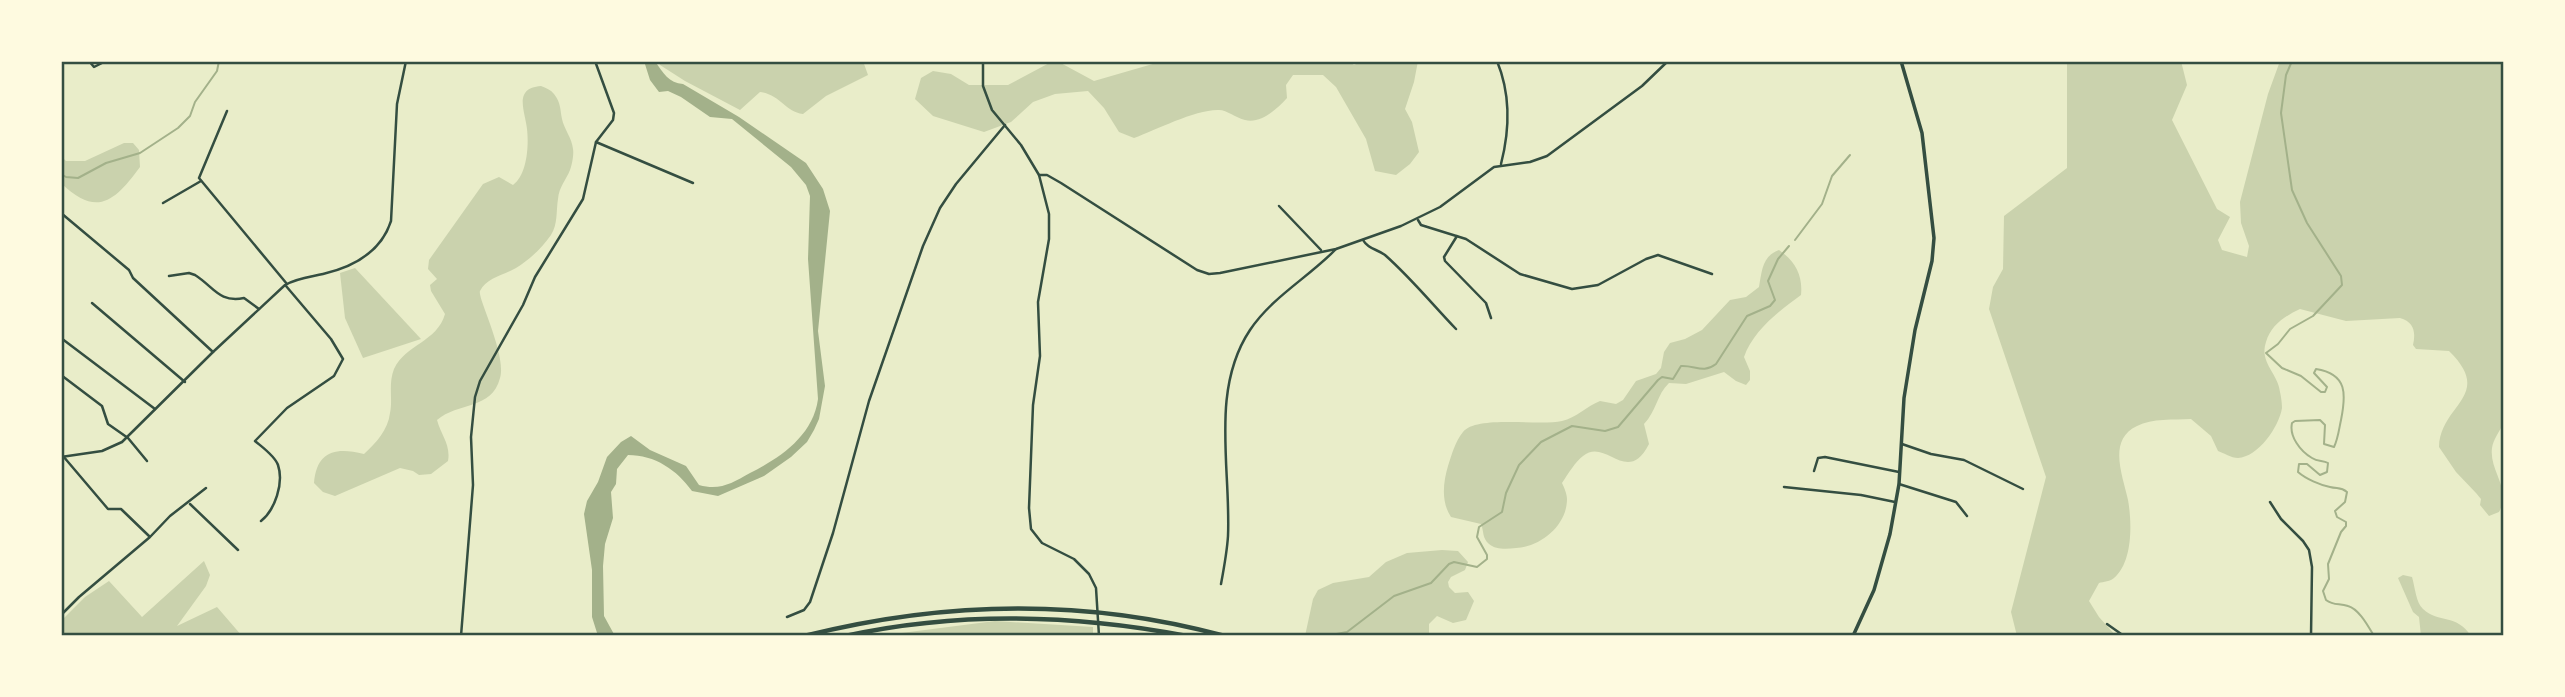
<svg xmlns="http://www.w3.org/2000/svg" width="2565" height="697" viewBox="0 0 2565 697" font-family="'Sofia Sans Condensed',sans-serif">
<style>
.green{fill:#cad2ad}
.water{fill:#a3b18a}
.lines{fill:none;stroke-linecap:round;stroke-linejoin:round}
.stream{stroke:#a3b18a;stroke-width:2}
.minor{stroke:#344e41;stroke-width:2.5}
.tertiary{stroke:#344e41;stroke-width:3.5}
.trunk{stroke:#344e41;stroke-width:4.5}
.neatline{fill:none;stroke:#344e41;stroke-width:2.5}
</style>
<rect width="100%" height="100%" fill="#e9edc9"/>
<g class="green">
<path d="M 659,61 L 863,61 L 868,75 L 826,96 L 803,114 C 785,112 781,95 760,92 L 740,110 L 685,81 L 660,65 Z"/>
<path d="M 1053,61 L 1057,61 L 1094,81 L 1163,61 L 1348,61 L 1354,65 L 1363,61 L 1418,61 L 1414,82 L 1405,109 L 1412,122 L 1419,152 L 1410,164 L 1396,175 L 1375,171 L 1366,139 L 1336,87 L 1323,75 L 1293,75 L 1286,85 L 1287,98 C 1277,109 1261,124 1245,120 C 1236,118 1227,110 1219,110 C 1196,109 1156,130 1134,138 L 1119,132 L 1104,108 L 1088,91 L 1055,94 L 1033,102 L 1011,122 L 984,132 L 933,116 L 915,99 L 921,78 L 933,71 L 951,74 L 969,85 L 1008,85 Z"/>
<path d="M 2067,61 L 2181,61 L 2187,85 L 2172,120 L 2217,209 L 2230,217 L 2218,240 L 2222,250 L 2247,257 L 2249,246 L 2241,223 L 2240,202 L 2268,94 L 2280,61 L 2504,61 L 2504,423 C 2500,430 2493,440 2492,448 C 2489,471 2512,489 2499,512 L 2489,516 L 2480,505 L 2481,499 L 2476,493 L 2456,472 L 2439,447 C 2440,404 2495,396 2449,351 L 2416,349 L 2413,345 C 2416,332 2414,322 2400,318 L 2346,321 L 2300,309 C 2285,316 2271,325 2266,342 C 2259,363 2278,373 2280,392 C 2281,396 2282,403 2282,408 C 2279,427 2258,457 2238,458 C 2231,458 2224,453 2218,451 L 2211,436 L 2191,419 C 2174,420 2152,418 2137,426 C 2107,440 2123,476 2128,500 C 2132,522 2133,562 2114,578 C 2111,581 2103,582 2099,583 L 2089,601 L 2099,617 L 2116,636 L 2017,636 L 2011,612 L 2046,477 L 1989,309 L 1993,287 L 2003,269 L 2004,216 L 2067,168 Z"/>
<path d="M 541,86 C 546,88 551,90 554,94 C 561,103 560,109 562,119 C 564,129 572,138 573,149 C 574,154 572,165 570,170 C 566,180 559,187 558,199 C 556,211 558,224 551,235 C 542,248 529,260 516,268 C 504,275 486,278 480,291 C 477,297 507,355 500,378 C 492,410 458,402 437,420 C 441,435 451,445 448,461 L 431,474 L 419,475 L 413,471 L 400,468 L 335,496 L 323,492 L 314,483 C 317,451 335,447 364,454 C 376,443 388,430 390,413 C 393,399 388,384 394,369 C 406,344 437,342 445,314 L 431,291 L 430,285 L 437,279 L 428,269 L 429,260 L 483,184 L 499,177 L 513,185 C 527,175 529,146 527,129 C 525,111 513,88 541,86 Z"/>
<path d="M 124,143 L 133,143 L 139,150 L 140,167 C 115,201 97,218 61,183 L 61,156 L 66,161 L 85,161 Z"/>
<path d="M 1779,250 C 1795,261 1803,275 1801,295 C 1779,311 1753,331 1744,357 L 1750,371 L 1750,380 L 1746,385 L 1736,381 L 1724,372 L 1686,384 L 1669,383 C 1657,394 1656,412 1644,424 L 1649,444 C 1627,487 1606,437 1583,456 C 1575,462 1568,474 1562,483 C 1564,487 1567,494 1567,499 C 1567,526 1540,547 1516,548 C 1507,549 1496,550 1489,544 C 1482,538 1484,531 1481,524 L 1451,517 C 1441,502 1443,483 1448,466 C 1452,454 1455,442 1463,432 C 1476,415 1539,426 1562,421 C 1576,418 1587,406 1600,401 L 1616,404 L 1623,400 L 1636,381 L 1656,374 L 1661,368 L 1664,352 L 1670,343 L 1685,339 L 1702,330 L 1730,300 L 1746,297 L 1759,287 C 1762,271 1762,256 1779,250 Z"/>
<path d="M 355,268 L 421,339 L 363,358 L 345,318 L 340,273 Z"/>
<path d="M 1442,550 L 1458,551 L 1468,562 L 1465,570 L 1451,577 L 1448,582 L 1449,587 L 1455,593 L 1468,592 L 1474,601 L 1466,620 L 1453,623 L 1437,616 L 1429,624 L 1429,636 L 1363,636 L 1361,634 L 1305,636 L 1313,599 L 1318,590 L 1333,583 L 1369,577 L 1386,562 L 1407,553 Z"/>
<path d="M 204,561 L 210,575 L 206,586 L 177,626 L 217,607 L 242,636 L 61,636 L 61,621 L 85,597 L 109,581 L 142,617 Z"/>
<path d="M 2403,575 L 2412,577 C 2415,587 2416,603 2423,609 C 2439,624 2456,613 2471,636 L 2421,636 L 2419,617 L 2413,612 L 2398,578 Z"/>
<path d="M 995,621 L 1093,627 L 1093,636 L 878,636 Z"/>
</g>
<path class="water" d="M 644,61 L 655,61 C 663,73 669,83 683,84 L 739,117 L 806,163 L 823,189 L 830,211 L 818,331 L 825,386 L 819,419 L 814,430 L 807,442 L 791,457 L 764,476 L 718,496 L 692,491 C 677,470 655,455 628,455 L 617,469 L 616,484 L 611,492 L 613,518 L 605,544 L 603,566 L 604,616 L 615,636 L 598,636 L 592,617 L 592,570 L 584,514 L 587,501 L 598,482 L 607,457 L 621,442 L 631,436 L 650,450 L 686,466 L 699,485 C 720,491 732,483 750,473 C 780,458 813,436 818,399 L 808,259 L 810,196 L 806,185 L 791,167 L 732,119 L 710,117 L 681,97 L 668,91 L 659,92 L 650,80 Z"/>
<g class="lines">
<g class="stream">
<path d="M 2292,61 L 2286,75 L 2281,113 L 2292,190 L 2307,223 L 2341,276 L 2342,285 L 2313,316 L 2290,329 L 2278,344 L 2266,353 L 2282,368 L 2301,376 L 2321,392 L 2325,392 L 2327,387 L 2314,373 L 2316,369 C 2348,374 2346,395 2341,420 C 2339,429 2338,439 2334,447 L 2324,444 L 2325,425 L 2320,420 L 2295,421 L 2292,423 C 2289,436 2300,451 2312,458 C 2318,462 2323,460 2328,463 L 2327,472 L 2320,475 L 2307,464 L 2299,464 L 2298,472 C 2306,479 2320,485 2330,487 C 2338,489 2341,487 2347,492 L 2345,502 L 2335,511 L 2337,517 L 2346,522 L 2346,526 L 2341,532 L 2328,564 L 2329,579 L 2323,591 L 2326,600 C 2334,606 2339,603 2348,606 C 2359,609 2368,626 2374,636"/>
<path d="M 61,174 L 66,177 L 78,178 L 106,163 L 140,153 L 178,128 L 190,116 L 195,102 L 217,71 L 219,61"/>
<path d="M 1795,240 L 1822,204 L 1832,176 L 1850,155"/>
<path d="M 1326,636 L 1347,632 L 1394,596 L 1431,583 L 1449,564 L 1454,562 L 1477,567 L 1487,559 L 1487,555 L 1477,537 L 1479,527 L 1502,512 L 1506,493 L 1519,465 L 1541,442 L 1572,426 L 1605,431 L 1618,427 L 1658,380 L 1662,377 L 1673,379 L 1681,366 C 1695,365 1703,374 1716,364 L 1747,316 L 1770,306 L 1775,300 L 1768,281 L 1778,259 L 1789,246"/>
</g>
<g class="minor">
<path d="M 89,61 L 94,67 L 106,61"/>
<path d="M 983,61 L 983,86 L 992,110 L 1021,145 L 1039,175 L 1049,214 L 1049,239 L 1038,302 L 1040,356 L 1033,405 L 1029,508 L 1031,529 L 1042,543 L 1074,559 L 1089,574 L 1096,588 L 1099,636"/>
<path d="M 1497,61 C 1511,95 1510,129 1501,164"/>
<path d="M 227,111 L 199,178 L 287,284"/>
<path d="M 596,142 L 693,183"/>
<path d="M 1039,175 L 1047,175 L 1061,183 L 1197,270 L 1209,274 L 1220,273 L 1336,249 L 1401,226 L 1440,207 L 1494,167 L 1530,162 L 1547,156 L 1642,86 L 1668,61"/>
<path d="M 163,203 L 201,181"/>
<path d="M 1279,206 L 1321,250"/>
<path d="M 61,213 L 129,270 L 133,278 L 213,352"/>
<path d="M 1418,220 L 1421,225 L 1466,239 L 1520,274 L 1572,289 L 1598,285 L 1646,259 L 1658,255 L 1712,274"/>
<path d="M 1457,236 L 1444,257 L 1445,261 L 1486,303 L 1491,318"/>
<path d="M 1363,240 C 1368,249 1377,249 1385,255 C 1411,278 1432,304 1456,329"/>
<path d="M 169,276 L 189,273 L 195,275 C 214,287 219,303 244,298 L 259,309"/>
<path d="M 92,303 L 185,382"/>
<path d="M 61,338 L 155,409"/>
<path d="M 61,375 L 102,406 L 108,424 L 128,438 L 147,461"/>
<path d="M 1902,444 L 1931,454 L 1964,460 L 2023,489"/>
<path d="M 63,456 L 108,509 L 121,509 L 149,536"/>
<path d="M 61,457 L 102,451 L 122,442 L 213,352 L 285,285 C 297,278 310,277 323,274 C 353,267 381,252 391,221 L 397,104 L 406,61"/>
<path d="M 1814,471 L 1818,458 L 1825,457 L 1899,472"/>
<path d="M 1899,484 L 1956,502 L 1967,516"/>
<path d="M 1784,487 L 1861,495 L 1895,502"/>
<path d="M 2270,502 L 2281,519 L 2303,541 L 2309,550 L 2312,567 L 2311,636"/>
<path d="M 190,504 L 238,550"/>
<path d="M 261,521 C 275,510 284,483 278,465 C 275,456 262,447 255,441 L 287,408 L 334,376 L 343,359 L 331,339 L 286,286"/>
<path d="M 1221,584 C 1224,568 1227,552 1228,536 C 1231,468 1210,390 1250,330 C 1272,297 1309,277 1336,249"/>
<path d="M 61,615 L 79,597 L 150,537 L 170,516 L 206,488"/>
<path d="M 787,617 L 804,610 L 810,602 L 833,533 L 869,401 L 923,246 L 940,208 L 956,184 L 1005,125"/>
<path d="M 2107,624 L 2124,636"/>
<path d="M 461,636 L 473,485 L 471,437 L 475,397 L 480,381 L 523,305 L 535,277 L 583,199 L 596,142 L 613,120 L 614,113 L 595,61"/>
</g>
<path class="tertiary" d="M 1853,636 L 1874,590 L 1890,534 L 1899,484 L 1904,398 L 1915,330 L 1932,261 L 1934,238 L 1922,133 L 1901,61"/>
<g class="trunk">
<path d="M 804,636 C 943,601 1086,598 1225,636"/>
<path d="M 845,636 C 959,611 1073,614 1187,636"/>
</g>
</g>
<rect width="2565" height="697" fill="none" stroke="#fefae0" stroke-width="126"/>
<rect x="63" y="63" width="2439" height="571" class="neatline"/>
</svg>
